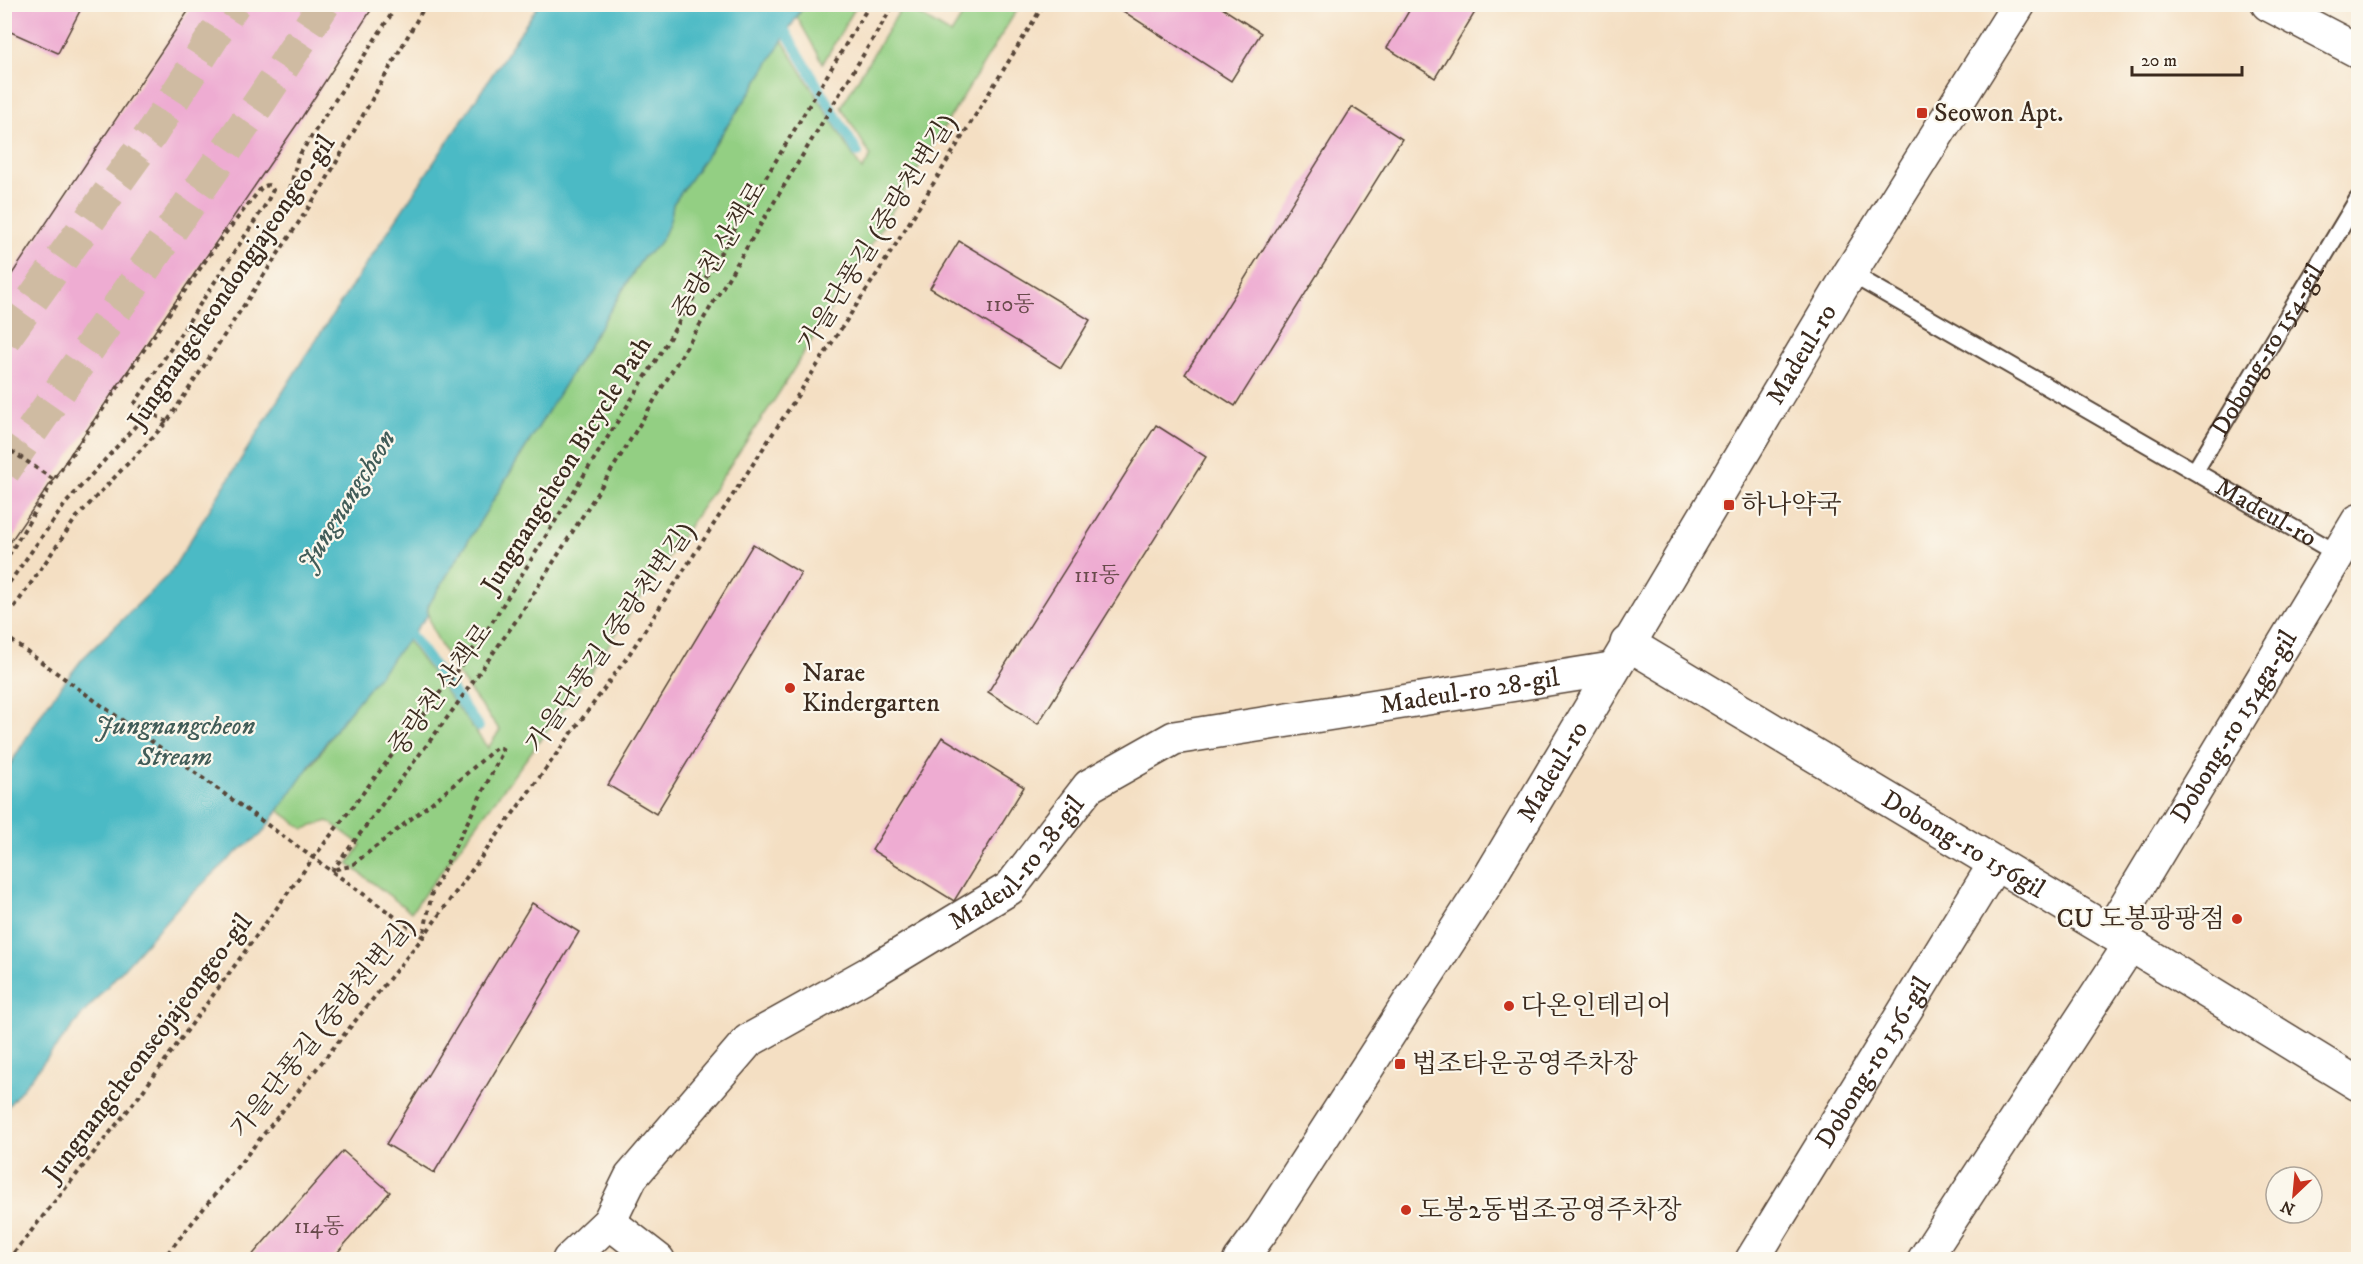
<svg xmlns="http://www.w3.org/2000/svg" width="2363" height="1264" viewBox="0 0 2363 1264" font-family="'IM FELL DW Pica','Noto Serif KR',serif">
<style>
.green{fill:#93cf83;stroke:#677c50;stroke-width:1.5}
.water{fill:#4cbac5;stroke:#447272;stroke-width:1.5}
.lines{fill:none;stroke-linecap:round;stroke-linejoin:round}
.stream{stroke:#4cbac5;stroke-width:10}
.building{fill:#eeacd2}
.trunk-tunnel{stroke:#cfbba2;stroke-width:33;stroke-dasharray:33 16;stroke-linecap:butt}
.service-casing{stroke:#574537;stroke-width:20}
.minor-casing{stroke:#574537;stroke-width:36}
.tertiary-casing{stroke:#574537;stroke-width:36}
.path{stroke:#574537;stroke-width:4;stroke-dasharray:4.5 4.5;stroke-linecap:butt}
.service{stroke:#fff;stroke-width:16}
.minor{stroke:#fff;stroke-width:33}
.tertiary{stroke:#fff;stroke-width:33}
.path-bridge{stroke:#574537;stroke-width:4;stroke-dasharray:4.5 4.5;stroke-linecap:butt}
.poi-dot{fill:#c8321e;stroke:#fbf7ec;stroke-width:2}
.labels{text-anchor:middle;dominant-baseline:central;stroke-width:4.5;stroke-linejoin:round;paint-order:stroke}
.number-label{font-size:22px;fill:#684a4b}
.poi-label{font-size:26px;fill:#3b2a1e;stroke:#fbf7ec;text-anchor:start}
.street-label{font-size:26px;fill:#3b2a1e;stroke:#fbf7ec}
.water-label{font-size:27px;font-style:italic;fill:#415c58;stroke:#fbf7ec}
</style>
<rect width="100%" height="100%" fill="#fbf7ec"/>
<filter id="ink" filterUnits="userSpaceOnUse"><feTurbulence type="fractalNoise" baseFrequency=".0167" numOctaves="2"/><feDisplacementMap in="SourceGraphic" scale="12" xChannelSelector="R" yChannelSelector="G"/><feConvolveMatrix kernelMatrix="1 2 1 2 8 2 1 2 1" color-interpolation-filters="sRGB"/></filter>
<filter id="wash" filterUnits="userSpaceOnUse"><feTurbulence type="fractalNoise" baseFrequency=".008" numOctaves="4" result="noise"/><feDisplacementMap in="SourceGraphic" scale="24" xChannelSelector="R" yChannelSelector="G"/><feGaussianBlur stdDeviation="1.35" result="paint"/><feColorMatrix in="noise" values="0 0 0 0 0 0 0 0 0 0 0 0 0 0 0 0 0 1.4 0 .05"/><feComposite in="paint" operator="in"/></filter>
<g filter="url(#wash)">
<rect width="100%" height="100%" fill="#f4dfc3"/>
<g class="green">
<path d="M 804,5 L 857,5 L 823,63 L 797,17 Z"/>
<path d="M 903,5 L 951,34 L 969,5 L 1020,5 L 777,396 L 581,686 L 411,912 L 348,864 L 361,845 L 328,821 L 304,829 L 278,810 L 300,777 L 313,764 L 337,727 L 407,640 L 488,748 L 500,730 C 481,706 425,636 428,606 L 643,257 C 662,247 671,224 673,204 L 752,90 L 782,40 L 862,170 L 871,156 L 841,107 Z"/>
</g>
<path class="water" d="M 539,4 L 804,5 L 752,90 L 673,204 C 671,224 662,247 643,257 L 428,606 L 427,616 L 337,727 L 261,835 L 237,852 L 180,905 L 82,1015 L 5,1110 L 5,773 L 46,706 L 83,658 L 170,573 L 304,358 Z"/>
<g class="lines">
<g class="stream">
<path d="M 769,4 L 858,153"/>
<path d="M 403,624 L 479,727"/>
</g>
</g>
<g id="blocks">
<g class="building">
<path d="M 193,4 L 375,4 L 302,117 L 4,551 L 4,286 Z"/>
<path d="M 1112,4 L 1216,4 L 1261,33 L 1231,81 Z"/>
<path d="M 1413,4 L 1480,4 L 1435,78 L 1387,48 Z"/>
<path d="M 4,5 L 83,5 L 58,53 L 4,29 Z"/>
<path d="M 1352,107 L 1402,139 L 1235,406 L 1185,374 Z"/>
<path d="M 959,241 L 1090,320 L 1061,368 L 930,288 Z"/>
<path d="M 1156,425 L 1206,457 L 1038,724 L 988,692 Z"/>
<path d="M 753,544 L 801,573 L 656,814 L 608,785 Z"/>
<path d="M 942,737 L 1024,787 L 954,901 L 872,850 Z"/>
<path d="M 532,903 L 579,932 L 434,1173 L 386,1144 Z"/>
<path d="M 343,1151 L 390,1192 L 331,1260 L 248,1260 Z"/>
</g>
</g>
</g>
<g filter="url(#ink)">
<use href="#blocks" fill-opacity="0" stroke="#574537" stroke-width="1.5"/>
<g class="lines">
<g class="trunk-tunnel">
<path d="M 4,339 L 152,133 L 234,4"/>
<path d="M 4,471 L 262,99 L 324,4"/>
</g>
<g class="service-casing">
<g id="service">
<path id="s1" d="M 1850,273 L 2338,554"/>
<path id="s2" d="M 2195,471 L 2358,199"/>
</g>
</g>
<g class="minor-casing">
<g id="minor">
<path id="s3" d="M 1627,643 L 2110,932 L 2358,1084"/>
<path id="s4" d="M 2110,932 L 2358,521"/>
<path d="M 609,1222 L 658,1260"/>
<path id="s5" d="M 569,1260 L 609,1222 L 631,1177 L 748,1041 L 868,974 L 1010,888 L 1089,786 L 1174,738 L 1611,669"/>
<path id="s6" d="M 1752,1260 L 1995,864"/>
<path d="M 1924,1260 L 2130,945"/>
</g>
</g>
<g class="tertiary-casing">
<g id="tertiary">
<path d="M 2268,4 L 2358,51"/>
<path id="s7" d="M 1240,1260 L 1263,1229 L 1485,885 L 1850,273 L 2019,4"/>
</g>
</g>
<g class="path">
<path d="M 4,563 L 54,480"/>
<path d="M 4,590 L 66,503 L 149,411 L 185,357 L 286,205 L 298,157 L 398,4"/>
<path d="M 4,622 L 76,518 L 167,422 L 324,184 L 426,4"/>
<path d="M 4,635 L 423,937 L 432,893 L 503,751 L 501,748 L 496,748 L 444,793 L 351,866 L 332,870"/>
<path d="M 332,871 L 450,714 L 520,615 L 623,452 L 894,4"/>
<path d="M 8,1260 L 140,1095 L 314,857 L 484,635 L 661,352 L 870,4"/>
<path d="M 162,1260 L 423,937 L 628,656 L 893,249 L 1044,4"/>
</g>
<use href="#service" class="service"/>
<use href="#minor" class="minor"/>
<use href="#tertiary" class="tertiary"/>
<path class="path-bridge" d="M 4,446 L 54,480 L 217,244 L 262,187 L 268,185 L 273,190 L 266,204 L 135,403 L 167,422"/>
</g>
</g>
<g class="poi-dot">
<rect x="1916" y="107" width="12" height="12" rx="3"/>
<rect x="1723" y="499" width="12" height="12" rx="3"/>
<circle cx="790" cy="688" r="6"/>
<circle cx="2237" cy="919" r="6"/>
<circle cx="1509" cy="1006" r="6"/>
<rect x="1394" y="1058" width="12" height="12" rx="3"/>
<circle cx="1406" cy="1210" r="6"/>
</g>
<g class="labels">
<g class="number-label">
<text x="1010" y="304">110동</text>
<text x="1097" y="575">111동</text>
<text x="319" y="1226">114동</text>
</g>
<g class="poi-label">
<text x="1934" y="113">Seowon Apt.</text>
<text x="1741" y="505">하나약국</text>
<text x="802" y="673">Narae<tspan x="802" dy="30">Kindergarten</tspan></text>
<text x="2225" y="919" text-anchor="end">CU 도봉팡팡점</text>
<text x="1521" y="1006">다온인테리어</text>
<text x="1412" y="1064">법조타운공영주차장</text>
<text x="1418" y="1210">도봉2동법조공영주차장</text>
</g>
<g class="street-label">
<text transform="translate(878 233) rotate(-58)">가을단풍길 (중랑천변길)</text>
<text transform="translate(720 251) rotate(-59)">중랑천 산책로</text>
<text transform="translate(232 282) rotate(-56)">Jungnangcheondongjajeongeo-gil</text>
<text stroke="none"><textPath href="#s2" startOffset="141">Dobong-ro 154-gil</textPath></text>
<text stroke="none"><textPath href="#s7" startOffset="1066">Madeul-ro</textPath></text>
<text transform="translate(567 465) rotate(-58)">Jungnangcheon Bicycle Path</text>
<text stroke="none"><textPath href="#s1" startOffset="480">Madeul-ro</textPath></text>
<text transform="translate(611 638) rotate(-55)">가을단풍길 (중랑천변길)</text>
<text transform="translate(441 690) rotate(-54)">중랑천 산책로</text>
<text stroke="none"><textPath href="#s5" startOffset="1114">Madeul-ro 28-gil</textPath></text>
<text stroke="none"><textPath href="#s4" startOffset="240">Dobong-ro 154ga-gil</textPath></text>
<text stroke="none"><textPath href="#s7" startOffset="580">Madeul-ro</textPath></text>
<text stroke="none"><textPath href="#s3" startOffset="392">Dobong-ro 156gil</textPath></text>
<text stroke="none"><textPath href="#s5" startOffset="610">Madeul-ro 28-gil</textPath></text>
<text transform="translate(323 1028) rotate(-51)">가을단풍길 (중랑천변길)</text>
<text transform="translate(148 1048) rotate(-53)">Jungnangcheonseojajeongeo-gil</text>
<text stroke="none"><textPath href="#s6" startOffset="232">Dobong-ro 156-gil</textPath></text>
</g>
<g class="water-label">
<text transform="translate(347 501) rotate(-58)">Jungnangcheon</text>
<text x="175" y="726">Jungnangcheon<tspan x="175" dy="31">Stream</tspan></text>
</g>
</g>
<rect width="2363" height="1264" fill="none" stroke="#fbf7ec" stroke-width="24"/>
<g transform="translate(2294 1195) rotate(206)"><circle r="28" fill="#fbf7ec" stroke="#aea59a" stroke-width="1.5"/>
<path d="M0-4.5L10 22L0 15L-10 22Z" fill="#c8321e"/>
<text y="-9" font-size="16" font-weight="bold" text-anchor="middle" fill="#3b2a1e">N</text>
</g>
<path d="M2132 66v9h110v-9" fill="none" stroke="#3b2a1e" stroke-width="3"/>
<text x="2141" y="66" font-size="18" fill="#3b2a1e" stroke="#fbf7ec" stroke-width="4.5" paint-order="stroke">20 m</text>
</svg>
